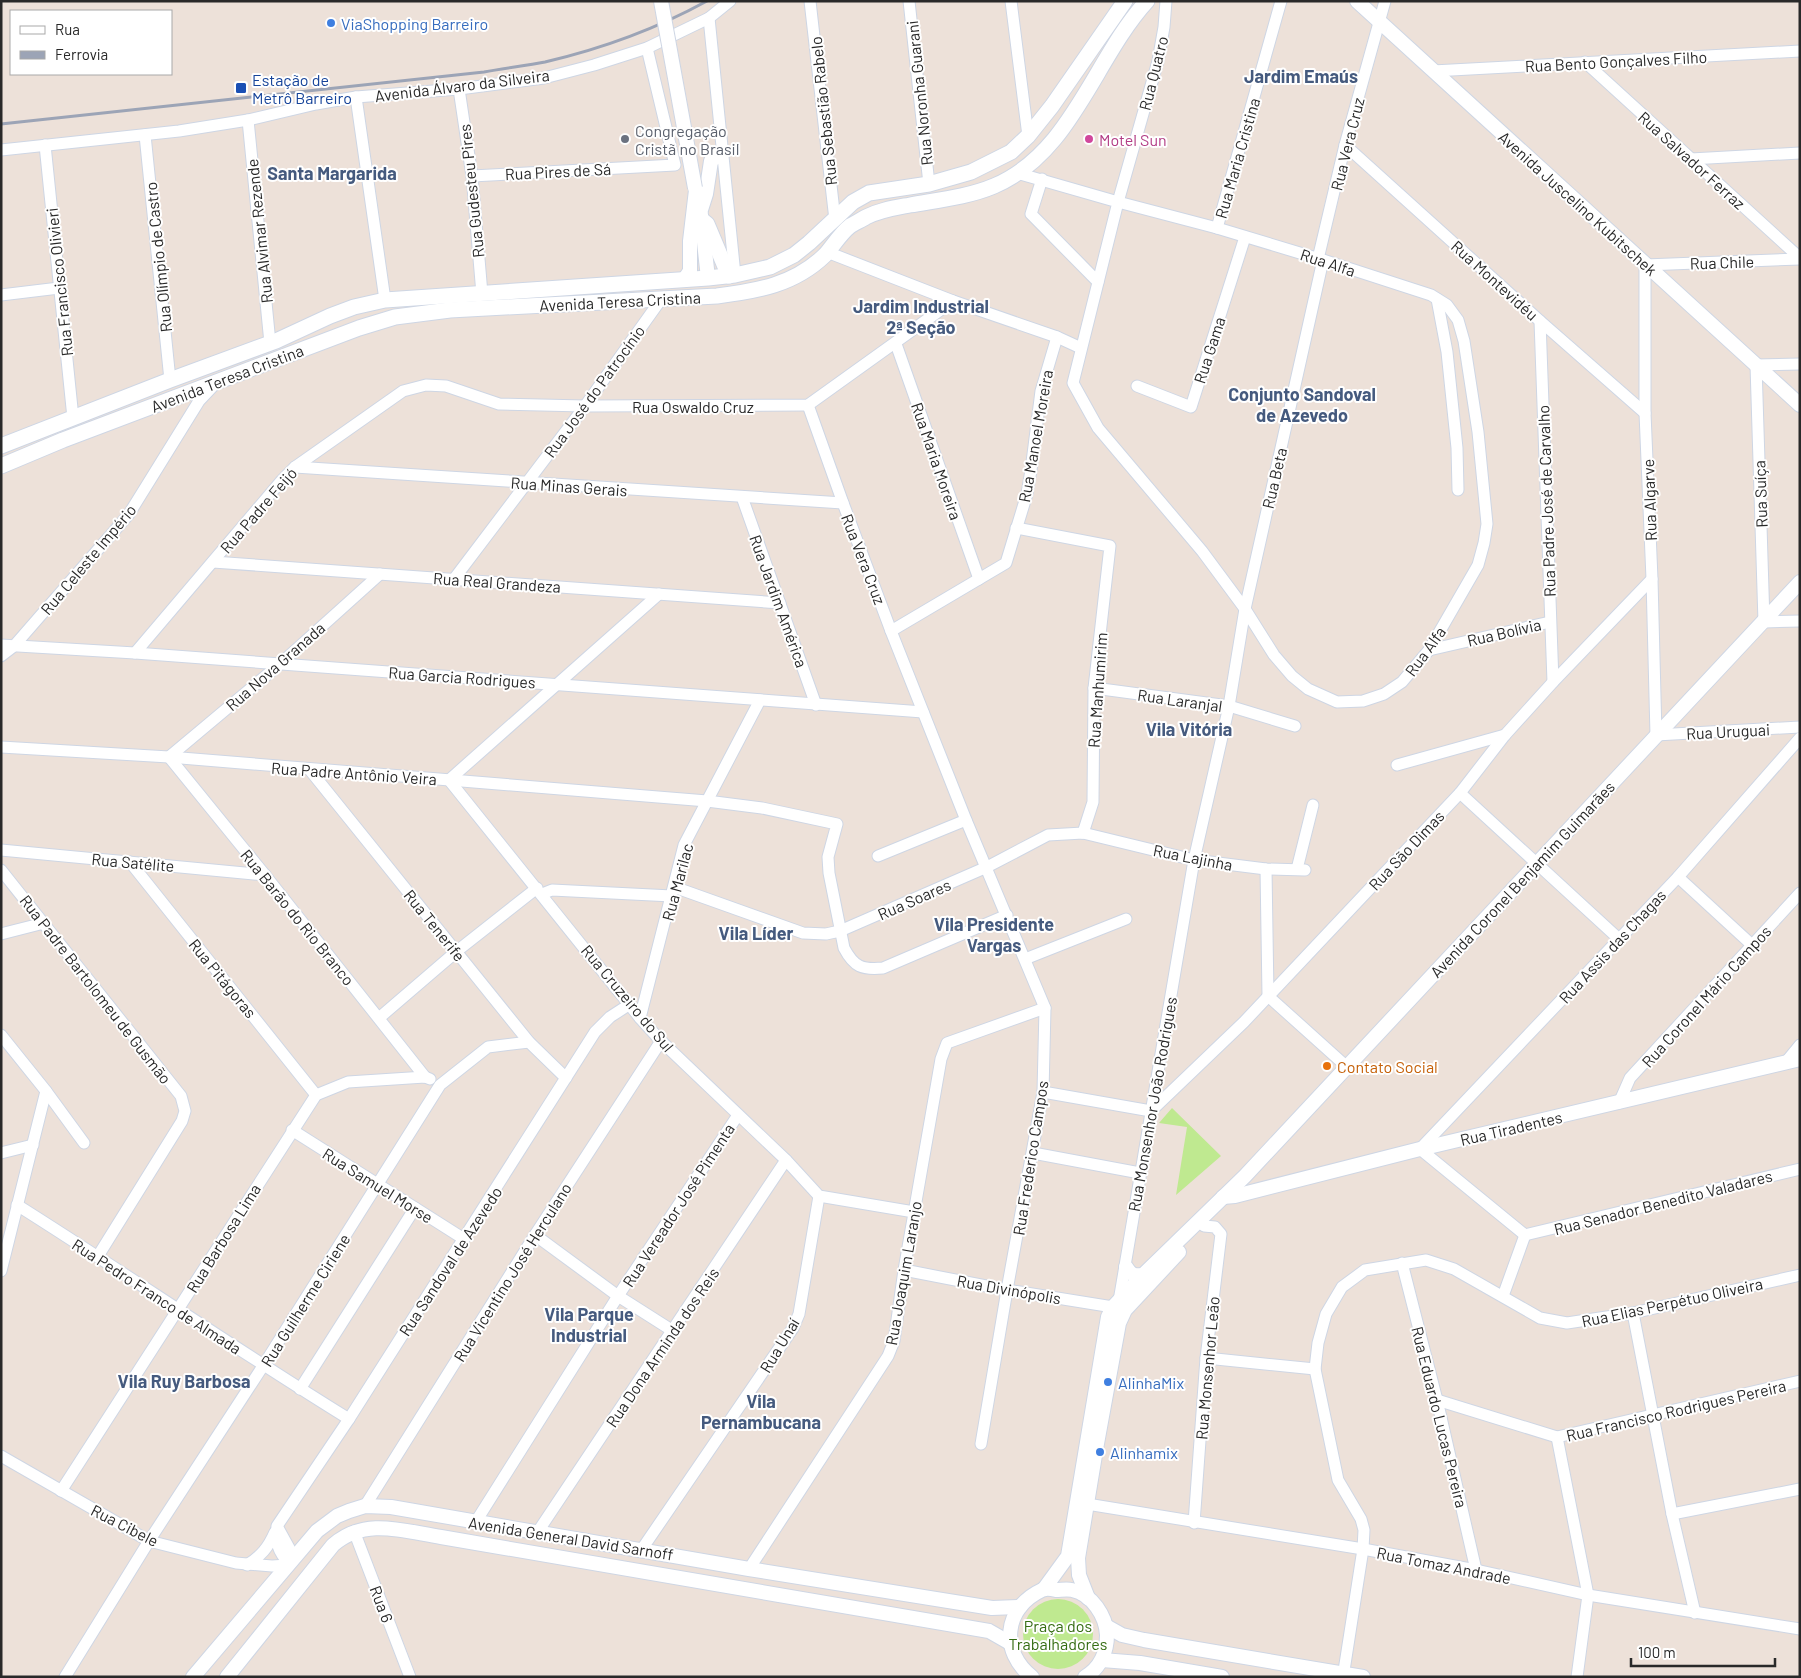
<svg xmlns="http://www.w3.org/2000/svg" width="1801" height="1678" viewBox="0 0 1801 1678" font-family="Barlow,sans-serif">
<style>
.green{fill:#bfe990}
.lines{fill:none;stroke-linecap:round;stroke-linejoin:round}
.minor-casing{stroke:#ced6e4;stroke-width:13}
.tertiary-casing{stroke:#ced6e4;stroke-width:16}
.secondary-casing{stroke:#ced6e4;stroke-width:17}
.minor{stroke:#fff;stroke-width:11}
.tertiary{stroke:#fff;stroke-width:14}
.secondary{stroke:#fff;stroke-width:15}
.rail{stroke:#9ca4b6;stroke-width:3}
.tertiary-bridge-casing{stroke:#ced6e4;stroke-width:16;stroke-linecap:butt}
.tertiary-bridge{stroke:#fff;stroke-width:14}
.shop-dot{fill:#3f7fe0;stroke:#fff;stroke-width:2}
.transit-dot{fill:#1a4fb4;stroke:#fff;stroke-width:2}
.worship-dot{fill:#6b7280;stroke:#fff;stroke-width:2}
.hotel-dot{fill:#d1479c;stroke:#fff;stroke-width:2}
.food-dot{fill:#e8710a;stroke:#fff;stroke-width:2}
.labels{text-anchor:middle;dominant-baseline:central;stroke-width:4;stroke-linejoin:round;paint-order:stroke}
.shop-label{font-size:16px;fill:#366cbe;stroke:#fff;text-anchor:start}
.street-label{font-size:16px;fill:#292929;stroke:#fff}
.transit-label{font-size:16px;fill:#164399;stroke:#fff;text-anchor:start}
.worship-label{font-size:16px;fill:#5b616d;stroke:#fff;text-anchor:start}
.hotel-label{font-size:16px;fill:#b23c85;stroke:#fff;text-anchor:start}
.food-label{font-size:16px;fill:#c56008;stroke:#fff;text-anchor:start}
.park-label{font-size:16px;fill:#366d13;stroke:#fff}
.neighbourhood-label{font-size:18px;font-weight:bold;fill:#455a7e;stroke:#fff}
</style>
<rect width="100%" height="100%" fill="#ede1d9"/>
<g class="green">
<path d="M 1172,1108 L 1221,1156 L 1176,1195 L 1187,1127 L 1159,1123 Z"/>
<circle cx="1058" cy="1634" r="35"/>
</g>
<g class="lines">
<g class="minor-casing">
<g id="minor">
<path d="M 810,1 L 835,220"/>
<path d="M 909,1 L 929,184"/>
<path d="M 1011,1 L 1028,136"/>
<path d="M 709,18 L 735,275"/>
<path d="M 1585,62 L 1800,258"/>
<path d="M 1433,71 L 1800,51"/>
<path d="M 459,89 L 472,176 L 482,294"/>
<path d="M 356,97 L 385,300"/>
<path d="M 248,120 L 270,343"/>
<path d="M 145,135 L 170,380"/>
<path d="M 45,145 L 73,418"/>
<path d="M 1345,145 L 1540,321 L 1645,413"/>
<path d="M 1,150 L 179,131 L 248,120 L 316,104 L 356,97 L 459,89 L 544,78 L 594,65 L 647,48 L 709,18 L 730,1"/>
<path d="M 1691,159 L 1800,153"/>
<path d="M 1017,173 L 1118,202 L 1217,228 L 1323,260 L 1431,295 L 1447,305 L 1458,320 L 1464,341 L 1478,432 L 1487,524 L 1484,543 L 1478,565 L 1429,650 L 1402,682 L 1384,694 L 1363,701 L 1337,702 L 1308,689 L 1292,676 L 1274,655 L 1245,609 L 1202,551 L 1098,428 L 1073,383 L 1118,202 L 1158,61 L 1164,27 L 1166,1"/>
<path d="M 472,176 L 675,165 L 647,48"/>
<path d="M 1042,179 L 1031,214 L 1098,282"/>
<path d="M 1217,228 L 1281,1"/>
<path d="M 827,252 L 953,301 L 1057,337 L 1081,348"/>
<path d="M 1318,259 L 1345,145 L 1385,1"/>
<path d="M 1800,259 L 1645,265 L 1645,413 L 1652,579 L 1656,735 L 1800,727"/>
<path d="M 1,295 L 59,288"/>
<path d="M 1437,299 L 1447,352 L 1457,448 L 1458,490"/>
<path d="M 1540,321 L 1553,682"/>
<path d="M 896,344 L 979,579"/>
<path d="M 1800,364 L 1756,365 L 1764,622 L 1800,621"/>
<path d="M 1137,386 L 1191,407 L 1245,237"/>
<path d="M 808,405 L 843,503 L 891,631 L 966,820 L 1045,1008 L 1043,1092 L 1007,1290 L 981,1444"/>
<path d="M 295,467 L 843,503"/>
<path d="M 742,497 L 816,705"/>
<path d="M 1016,528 L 1110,546 L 1094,688 L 1093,802 L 1083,833"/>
<path d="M 213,562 L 780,603"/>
<path d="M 380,574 L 280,664 L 169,757 L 265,875 L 425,1077"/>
<path d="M 454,579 L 585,406 L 662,298"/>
<path d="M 659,594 L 449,780 L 640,1018 L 661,1041 L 786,1160 L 819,1196 L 914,1212"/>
<path d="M 891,631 L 1006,563 L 1027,494 L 1031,470 L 1041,391 L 1057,337"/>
<path d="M 1,645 L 135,653 L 923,712"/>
<path d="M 1429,650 L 1550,622"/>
<path d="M 135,653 L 282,480 L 295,467 L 403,391 L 426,385 L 446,386 L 499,404 L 585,406 L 808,405 L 953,301"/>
<path d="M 1,656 L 14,646 L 129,514 L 199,401 L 216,383"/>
<path d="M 1094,688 L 1229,706 L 1295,726"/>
<path d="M 1,747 L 169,757 L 707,801 L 762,808 L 837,824 L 828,857 L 829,873 L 844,948 C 854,967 862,970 883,968 L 1007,915"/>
<path d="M 1397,765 L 1505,735"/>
<path d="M 309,769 L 529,1042 L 566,1078"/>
<path d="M 1460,793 L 1619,939"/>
<path d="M 1,850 L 265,875"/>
<path d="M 878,856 L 966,820"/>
<path d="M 130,862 L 316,1095"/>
<path d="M 1266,869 L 1268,996 L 1347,1067"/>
<path d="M 1297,869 L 1313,805"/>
<path d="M 1,870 L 181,1096 L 185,1111 L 182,1121 L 98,1256"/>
<path d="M 1678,877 L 1752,945"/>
<path d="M 674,887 L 803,933 L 826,934 L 840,931 L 987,867 L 1048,835 L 1083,833 L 1194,860 L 1266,869 L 1305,870"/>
<path d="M 542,894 L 552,890 L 672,896"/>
<path d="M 1,934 L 44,923"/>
<path d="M 1025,959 L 1126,919"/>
<path d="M 379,1018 L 457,951 L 537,888"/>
<path d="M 640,1018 L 684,845 L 760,700"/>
<path d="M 1,1035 L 46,1091 L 84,1143"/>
<path d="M 1786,1062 L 1800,1045"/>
<path d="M 1043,1092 L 1151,1111 L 1244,1022 L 1460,793 L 1505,735 L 1553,682 L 1652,579"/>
<path d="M 1619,1103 L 1630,1078 L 1800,893"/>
<path d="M 292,1130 L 464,1239"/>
<path d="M 1,1153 L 33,1145"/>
<path d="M 1033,1153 L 1140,1173"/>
<path d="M 17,1205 C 128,1275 237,1350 349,1419"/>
<path d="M 535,1235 L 618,1296 L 673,1331"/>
<path d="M 1525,1235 L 1420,1149 L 1678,877 L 1800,738"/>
<path d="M 1525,1235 L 1800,1169"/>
<path d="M 1402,1263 L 1437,1400 L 1476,1570"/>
<path d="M 904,1270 L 1007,1290 L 1113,1307"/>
<path d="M 1,1271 L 46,1091"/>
<path d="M 1503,1296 L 1525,1235"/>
<path d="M 1119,1301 L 1194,860 L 1229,706 L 1245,609 L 1323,260"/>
<path d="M 1633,1313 L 1672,1514 L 1695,1613"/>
<path d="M 1206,1358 L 1315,1369"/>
<path d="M 300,1389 L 415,1208"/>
<path d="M 1437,1400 L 1557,1437 L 1800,1381"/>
<path d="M 1557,1437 L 1588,1595 L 1577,1677"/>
<path d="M 1,1456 L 149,1541 L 236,1563 L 272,1566 L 288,1565"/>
<path d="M 61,1491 L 316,1095 L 348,1082 L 425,1077 L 430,1079"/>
<path d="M 1087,1504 L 1363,1549 L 1476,1570 L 1588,1595 L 1800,1629"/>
<path d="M 365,1506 L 535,1235 L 661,1041"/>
<path d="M 1672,1514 L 1800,1489"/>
<path d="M 475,1523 L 618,1296 L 738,1115"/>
<path d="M 1194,1523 L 1206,1358 L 1221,1234 L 1215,1227 L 1204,1226"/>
<path d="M 278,1528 L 294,1557"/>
<path d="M 354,1531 L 410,1677"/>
<path d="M 537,1533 L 786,1160"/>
<path d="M 642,1549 L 793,1328 L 799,1314 L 819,1196"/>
<path d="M 289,1563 C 278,1552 275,1542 277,1526 L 349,1419 L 595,1032 L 610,1017 L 630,1004"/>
<path d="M 247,1565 C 261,1556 268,1548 275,1532"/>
<path d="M 749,1569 L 888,1356 L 894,1341 L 904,1270 L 941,1059 L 947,1043 L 1045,1008"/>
<path d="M 65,1677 L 149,1541 L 263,1366 L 440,1085 L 488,1047 L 529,1042"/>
<path d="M 1343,1677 L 1363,1549 L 1364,1530 L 1361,1519 L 1338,1480 L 1315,1369 L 1318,1343 L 1326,1314 L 1342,1287 L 1365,1270 L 1426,1260 L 1454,1269 L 1540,1318 L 1567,1323 L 1633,1313 L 1800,1275"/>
</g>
</g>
<g class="tertiary-casing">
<g id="tertiary">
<path d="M 1357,1 L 1800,405"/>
<path d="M 700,213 L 706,194 L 711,161 L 723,152"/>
<path d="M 701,215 L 708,278"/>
<path d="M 684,280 L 690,271 L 690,241 L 696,190"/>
<path d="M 1223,1197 L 1235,1196 L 1420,1149 L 1800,1059"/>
<path d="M 1126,1267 C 1131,1275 1134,1276 1143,1275"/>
<path d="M 1044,1589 L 1068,1556 L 1108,1317 L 1113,1307 L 1143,1275 L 1245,1176 L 1800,582"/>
<path d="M 1088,1598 L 1079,1575 L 1078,1558 L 1096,1449 L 1119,1323 L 1125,1310 L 1179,1252"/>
<path d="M 1106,1626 L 1122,1635 L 1144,1640 L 1363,1677"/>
<path d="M 1102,1660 L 1140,1663 L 1222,1677"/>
<path d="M 193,1677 L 317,1531 L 337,1516 L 349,1511 L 365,1506 L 391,1507 L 749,1569 L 992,1608 L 1020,1607"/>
<path d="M 227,1677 L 333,1545 C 365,1517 403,1531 441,1537 L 989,1631 L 1010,1643"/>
<path d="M 1032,1677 C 1000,1652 1003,1608 1042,1590 C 1046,1588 1052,1589 1056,1590 C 1061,1590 1067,1589 1072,1590 C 1092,1594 1106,1616 1107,1635 C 1107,1652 1100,1668 1085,1677"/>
</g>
</g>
<g class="secondary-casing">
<g id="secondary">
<path d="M 701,219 L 707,224 L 729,276"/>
<path d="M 1,446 L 170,380 L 276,341 L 330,316 L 354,307 L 385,300 L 708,278 L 735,275 L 770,267 L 794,255 L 809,243 L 853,202 L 869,193 L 929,184 L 971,172 L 1011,152 L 1028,136 L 1052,106 L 1125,1"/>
<path d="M 1,466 L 63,440 L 359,328 L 395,317 L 450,310 L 717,296 C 757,291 794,285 825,255 C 833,246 840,234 850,226 C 855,223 861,220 866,217 C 880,210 894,208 910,205 C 938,200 968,197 994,186 C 1072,153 1094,59 1147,1"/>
</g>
</g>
<use href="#minor" class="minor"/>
<use href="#tertiary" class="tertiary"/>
<use href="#secondary" class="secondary"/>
<path class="rail" d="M 1,124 L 484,72 C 504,68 525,66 545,62 C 601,49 656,29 707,1"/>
<g class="tertiary-bridge-casing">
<path id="tertiary-bridge" d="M 661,1 L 695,188"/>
</g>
<use href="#tertiary-bridge" class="tertiary-bridge"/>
</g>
<g class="shop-dot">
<circle cx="331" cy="23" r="5"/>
<circle cx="1108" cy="1382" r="5"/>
<circle cx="1100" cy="1452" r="5"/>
</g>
<rect class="transit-dot" x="235" y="82" width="12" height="12" rx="2.5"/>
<circle class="worship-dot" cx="625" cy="139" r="5"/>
<circle class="hotel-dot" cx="1089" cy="139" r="5"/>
<circle class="food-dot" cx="1327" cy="1066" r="5"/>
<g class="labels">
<g class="shop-label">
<text x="341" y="23">ViaShopping Barreiro</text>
<text x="1118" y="1382">AlinhaMix</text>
<text x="1110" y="1452">Alinhamix</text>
</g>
<g class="street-label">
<text transform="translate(1616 61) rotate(-3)">Rua Bento Gonçalves Filho</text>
<text transform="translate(1153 73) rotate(-76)">Rua Quatro</text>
<text transform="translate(462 85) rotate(-7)">Avenida Álvaro da Silveira</text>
<text transform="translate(919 93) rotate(-96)">Rua Noronha Guarani</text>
<text transform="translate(823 111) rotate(-96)">Rua Sebastião Rabelo</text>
<text transform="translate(1347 144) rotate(-76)">Rua Vera Cruz</text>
<text transform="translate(1237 158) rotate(-74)">Rua Maria Cristina</text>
<text transform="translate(1692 160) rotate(42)">Rua Salvador Ferraz</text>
<text transform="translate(558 171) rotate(-3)">Rua Pires de Sá</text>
<text transform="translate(471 191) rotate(-96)">Rua Gudesteu Pires</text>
<text transform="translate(1578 203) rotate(42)">Avenida Juscelino Kubitschek</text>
<text transform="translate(259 231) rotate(-96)">Rua Alvimar Rezende</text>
<text transform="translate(158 257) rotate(-96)">Rua Olímpio de Castro</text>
<text transform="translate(1328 262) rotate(18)">Rua Alfa</text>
<text transform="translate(1722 262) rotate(-2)">Rua Chile</text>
<text transform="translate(1495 280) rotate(42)">Rua Montevidéu</text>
<text transform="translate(59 282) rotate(-96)">Rua Francisco Olivieri</text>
<text transform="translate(620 301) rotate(-3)">Avenida Teresa Cristina</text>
<text transform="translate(1209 350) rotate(-72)">Rua Gama</text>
<text transform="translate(227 378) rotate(-21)">Avenida Teresa Cristina</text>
<text transform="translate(594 391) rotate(-54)">Rua José do Patrocínio</text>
<text x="693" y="406">Rua Oswaldo Cruz</text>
<text transform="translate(1035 436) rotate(-80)">Rua Manoel Moreira</text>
<text transform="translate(937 461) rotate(71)">Rua Maria Moreira</text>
<text transform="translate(1274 478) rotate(-77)">Rua Beta</text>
<text transform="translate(569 486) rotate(4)">Rua Minas Gerais</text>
<text transform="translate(1760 494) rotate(-92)">Rua Suíça</text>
<text transform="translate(1649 500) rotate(-92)">Rua Algarve</text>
<text transform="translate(1546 501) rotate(-92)">Rua Padre José de Carvalho</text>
<text transform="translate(258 510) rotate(-49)">Rua Padre Feijó</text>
<text transform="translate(88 559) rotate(-50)">Rua Celeste Império</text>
<text transform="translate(864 559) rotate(69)">Rua Vera Cruz</text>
<text transform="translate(497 582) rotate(4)">Rua Real Grandeza</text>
<text transform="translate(779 601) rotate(70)">Rua Jardim América</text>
<text transform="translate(1504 632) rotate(-13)">Rua Bolívia</text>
<text transform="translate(1425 651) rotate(-54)">Rua Alfa</text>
<text transform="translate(275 666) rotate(-41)">Rua Nova Granada</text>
<text transform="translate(462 677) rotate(4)">Rua Garcia Rodrigues</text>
<text transform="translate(1097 690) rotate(-86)">Rua Manhumirim</text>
<text transform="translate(1180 700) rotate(8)">Rua Laranjal</text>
<text transform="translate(1728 731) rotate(-3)">Rua Uruguai</text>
<text transform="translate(354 773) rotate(4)">Rua Padre Antônio Veira</text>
<text transform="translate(1406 850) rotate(-47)">Rua São Dimas</text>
<text transform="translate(1193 857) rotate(11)">Rua Lajinha</text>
<text transform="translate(133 862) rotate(5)">Rua Satélite</text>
<text transform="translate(1522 879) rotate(-47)">Avenida Coronel Benjamim Guimarães</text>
<text transform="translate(677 882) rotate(-75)">Rua Marilac</text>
<text transform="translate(914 899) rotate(-24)">Rua Soares</text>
<text transform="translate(298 917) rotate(51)">Rua Barão do Rio Branco</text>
<text transform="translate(435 925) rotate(51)">Rua Tenerife</text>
<text transform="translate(1612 946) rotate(-47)">Rua Assis das Chagas</text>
<text transform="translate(223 978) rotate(51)">Rua Pitágoras</text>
<text transform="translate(96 989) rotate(52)">Rua Padre Bartolomeu de Gusmão</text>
<text transform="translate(1706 996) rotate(-48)">Rua Coronel Mário Campos</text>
<text transform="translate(628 998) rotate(50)">Rua Cruzeiro do Sul</text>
<text transform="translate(1152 1104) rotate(-80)">Rua Monsenhor João Rodrigues</text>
<text transform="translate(1511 1128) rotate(-13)">Rua Tiradentes</text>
<text transform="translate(1030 1158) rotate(-81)">Rua Frederico Campos</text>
<text transform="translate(378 1185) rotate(32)">Rua Samuel Morse</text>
<text transform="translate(1663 1202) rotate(-14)">Rua Senador Benedito Valadares</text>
<text transform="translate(678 1205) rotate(-57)">Rua Vereador José Pimenta</text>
<text transform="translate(223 1238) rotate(-58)">Rua Barbosa Lima</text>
<text transform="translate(450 1261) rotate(-57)">Rua Sandoval de Azevedo</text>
<text transform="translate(512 1272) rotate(-58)">Rua Vicentino José Herculano</text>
<text transform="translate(903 1273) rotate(-80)">Rua Joaquim Laranjo</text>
<text transform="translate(1009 1289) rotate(10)">Rua Divinópolis</text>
<text transform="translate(157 1296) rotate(33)">Rua Pedro Franco de Almada</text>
<text transform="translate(305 1300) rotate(-58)">Rua Guilherme Ciriene</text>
<text transform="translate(1672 1302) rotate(-12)">Rua Elias Perpétuo Oliveira</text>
<text transform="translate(779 1345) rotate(-59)">Rua Unaí</text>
<text transform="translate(662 1347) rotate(-56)">Rua Dona Arminda dos Reis</text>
<text transform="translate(1207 1368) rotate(-85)">Rua Monsenhor Leão</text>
<text transform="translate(1676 1410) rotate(-13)">Rua Francisco Rodrigues Pereira</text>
<text transform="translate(1440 1417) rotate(76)">Rua Eduardo Lucas Pereira</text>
<text transform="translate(125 1525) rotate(27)">Rua Cibele</text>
<text transform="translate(571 1538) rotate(9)">Avenida General David Sarnoff</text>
<text transform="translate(1444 1565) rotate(11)">Rua Tomaz Andrade</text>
<text transform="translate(382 1604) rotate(69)">Rua 6</text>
</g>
<g class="transit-label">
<text x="252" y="79">Estação de<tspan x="252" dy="18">Metrô Barreiro</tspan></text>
</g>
<g class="worship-label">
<text x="635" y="130">Congregação<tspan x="635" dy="18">Cristã no Brasil</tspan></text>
</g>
<g class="hotel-label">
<text x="1099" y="139">Motel Sun</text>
</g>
<g class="food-label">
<text x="1337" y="1066">Contato Social</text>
</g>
<g class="park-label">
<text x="1058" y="1625">Praça dos<tspan x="1058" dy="18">Trabalhadores</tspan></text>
</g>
<g class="neighbourhood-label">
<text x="1301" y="76">Jardim Emaús</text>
<text x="332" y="173">Santa Margarida</text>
<text x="921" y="306">Jardim Industrial<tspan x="921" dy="21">2ª Seção</tspan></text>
<text x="1302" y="394">Conjunto Sandoval<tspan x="1302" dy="21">de Azevedo</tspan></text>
<text x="1189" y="729">Vila Vitória</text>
<text x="994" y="924">Vila Presidente<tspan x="994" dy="21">Vargas</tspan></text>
<text x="756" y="933">Vila Líder</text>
<text x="589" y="1314">Vila Parque<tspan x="589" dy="21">Industrial</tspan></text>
<text x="184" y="1381">Vila Ruy Barbosa</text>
<text x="761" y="1401">Vila<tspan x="761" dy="21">Pernambucana</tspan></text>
</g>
</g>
<rect width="1801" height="1678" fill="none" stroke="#292929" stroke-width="5"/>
<rect x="10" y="10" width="162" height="65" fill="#ffffff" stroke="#a9a9a9"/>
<rect x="20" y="26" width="25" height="8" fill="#ffffff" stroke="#a9a9a9"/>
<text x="55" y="35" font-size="15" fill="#292929">Rua</text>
<rect x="20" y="51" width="25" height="8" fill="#9ca4b6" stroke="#a9a9a9"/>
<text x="55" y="60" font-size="15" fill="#292929">Ferrovia</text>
<path d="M1631 1658v8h144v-8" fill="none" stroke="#292929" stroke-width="2.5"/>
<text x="1638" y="1658" font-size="15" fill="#292929" stroke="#ffffff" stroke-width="4" paint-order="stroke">100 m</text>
</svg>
